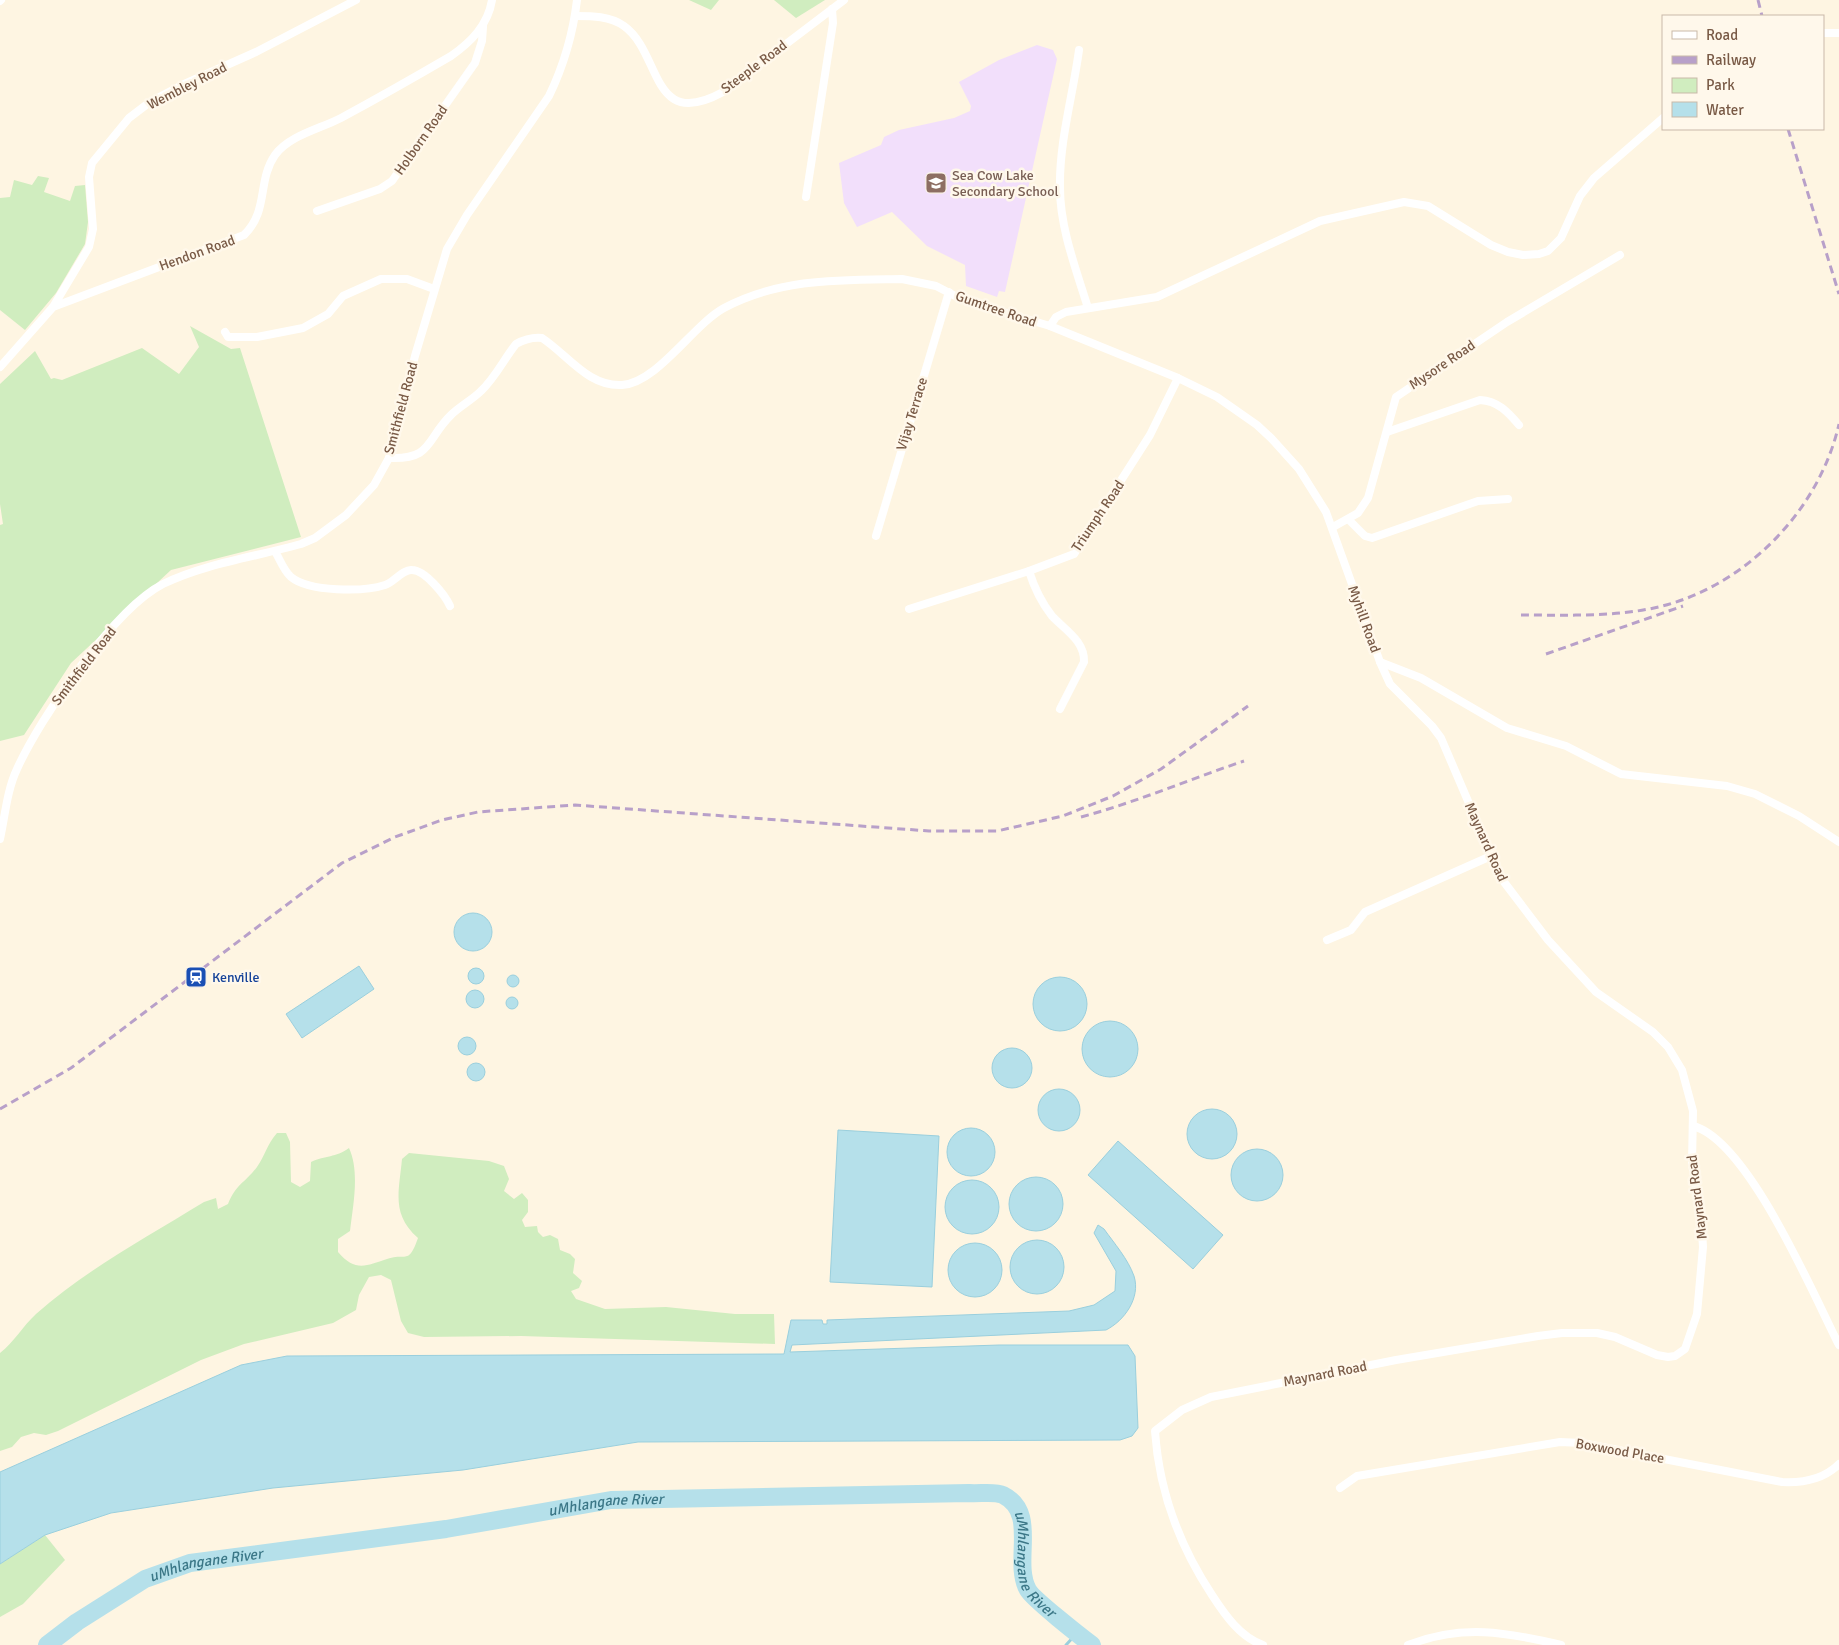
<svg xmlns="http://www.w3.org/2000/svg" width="1839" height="1645" viewBox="0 0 1839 1645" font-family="Signika,sans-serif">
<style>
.education{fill:#f2dffb}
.green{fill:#d0edbf}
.water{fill:#b5e0ea;stroke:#9acfdd}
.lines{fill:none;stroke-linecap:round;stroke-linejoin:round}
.stream{stroke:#9acfdd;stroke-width:3}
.river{stroke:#b5e0ea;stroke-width:18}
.minor{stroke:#fff;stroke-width:8}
.rail{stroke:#b8a0c9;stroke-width:3;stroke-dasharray:8 5;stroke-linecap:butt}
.labels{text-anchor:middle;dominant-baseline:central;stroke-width:5;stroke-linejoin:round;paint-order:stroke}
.street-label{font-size:14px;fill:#795a46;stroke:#fff8eb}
.education-label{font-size:14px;fill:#785e54;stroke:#fff8eb;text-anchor:start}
.transit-label{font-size:14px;fill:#164399;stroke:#fff8eb;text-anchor:start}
.water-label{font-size:15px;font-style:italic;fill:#3b7787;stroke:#fff8eb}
</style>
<rect width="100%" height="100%" fill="#fef5e2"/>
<path class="education" d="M 1037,45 L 1053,50 L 1057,59 L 1005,292 L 999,291 L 997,297 L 966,286 L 965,265 L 927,246 L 892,212 L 857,227 L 844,203 L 839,163 L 881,145 L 884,137 L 899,130 L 954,118 L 970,111 L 971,106 L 959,82 L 999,60 Z"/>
<g class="green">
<path d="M 689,0 L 719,0 L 711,10 Z"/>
<path d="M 774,0 L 825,0 L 796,18 Z"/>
<path d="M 38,176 L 49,178 L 44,192 L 70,201 L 75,186 L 85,185 L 88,222 L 85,244 L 56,293 L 25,330 L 0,310 L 0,198 L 10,197 L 14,180 L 32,185 Z"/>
<path d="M 190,326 L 231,349 L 240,348 L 301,537 L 171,570 L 71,663 L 24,735 L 0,741 L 0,525 L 3,524 L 0,504 L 0,384 L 35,351 L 51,379 L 54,378 L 62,380 L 142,348 L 179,374 L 199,347 Z"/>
<path d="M 277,1133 L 286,1133 L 290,1142 L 291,1182 L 300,1187 L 310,1181 L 311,1162 C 326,1155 335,1158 349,1148 C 360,1172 353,1205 350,1231 L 338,1239 L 338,1252 C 355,1272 366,1266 387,1259 C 407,1252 408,1266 418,1238 C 391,1214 399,1192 402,1159 L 409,1153 L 489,1161 L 504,1166 L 509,1179 L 504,1191 L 514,1199 L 522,1193 L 528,1200 L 528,1212 L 522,1220 L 525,1227 L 537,1226 L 538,1232 L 543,1237 L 550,1235 L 558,1239 L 560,1250 L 570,1254 L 575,1259 L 573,1273 L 582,1281 L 579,1288 L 571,1291 L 576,1299 L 605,1309 L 666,1307 L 735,1314 L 774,1314 L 775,1344 L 521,1336 L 424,1337 L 408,1333 L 401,1321 L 391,1280 L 381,1275 L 369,1277 L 359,1295 L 356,1310 L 333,1323 L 244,1344 L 201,1360 L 58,1431 L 46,1435 L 34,1433 L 21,1437 L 12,1447 L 0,1451 L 0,1353 C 14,1342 23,1326 36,1314 C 87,1269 147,1237 204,1202 L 216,1198 L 218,1209 L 228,1204 C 236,1184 245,1183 257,1167 C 265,1156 267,1144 277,1133 Z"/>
<path d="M 45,1535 L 65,1560 L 23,1604 L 0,1617 L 0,1564 Z"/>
</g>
<g class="water">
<circle cx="473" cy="932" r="19"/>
<path d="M 359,966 L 374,989 L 302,1038 L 286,1014 Z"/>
<circle cx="476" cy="976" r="8"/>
<circle cx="513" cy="981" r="6"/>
<circle cx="1060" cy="1004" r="27"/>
<circle cx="475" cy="999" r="9"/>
<circle cx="512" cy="1003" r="6"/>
<circle cx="1110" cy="1049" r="28"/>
<circle cx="467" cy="1046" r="9"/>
<circle cx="1012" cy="1068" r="20"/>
<circle cx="476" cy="1072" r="9"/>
<circle cx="1059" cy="1110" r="21"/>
<circle cx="1212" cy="1134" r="25"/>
<circle cx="971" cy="1152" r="24"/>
<path d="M 838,1130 L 939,1136 L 932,1287 L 830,1282 Z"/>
<path d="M 1118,1141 L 1223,1235 L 1193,1269 L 1088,1175 Z"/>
<circle cx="1257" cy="1175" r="26"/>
<circle cx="1036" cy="1204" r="27"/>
<circle cx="972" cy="1207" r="27"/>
<path d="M 1098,1225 L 1104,1229 C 1114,1243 1128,1259 1134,1276 C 1141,1298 1124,1321 1106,1330 L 792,1345 L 790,1352 L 999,1345 L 1128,1345 L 1135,1356 L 1138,1428 L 1132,1436 L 1120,1440 L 638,1442 L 463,1470 L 273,1488 L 111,1513 L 45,1535 L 0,1564 L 0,1472 L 241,1365 L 287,1356 L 784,1354 L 791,1320 L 822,1320 L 823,1324 L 827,1324 L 827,1320 L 1069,1311 L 1094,1305 L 1115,1291 L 1116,1271 L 1094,1233 Z"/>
<circle cx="1037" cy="1267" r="27"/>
<circle cx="975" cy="1270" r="27"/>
</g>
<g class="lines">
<path class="stream" d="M 1066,1645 L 1077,1633"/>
<path class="river" id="s1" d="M 47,1645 L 77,1622 L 145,1579 L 190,1563 L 446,1529 L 611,1500 L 969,1493 C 979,1494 995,1491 1003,1495 C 1039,1513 1012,1561 1028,1590 C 1033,1599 1080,1636 1092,1645"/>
<g class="minor">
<path d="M 0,1 L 1,0"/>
<path d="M 575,16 C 592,16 610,16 624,26 C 662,53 650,132 723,92 L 844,0"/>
<path d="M 1823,33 L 1839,33"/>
<path d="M 1079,50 C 1073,95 1059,142 1060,188 C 1060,228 1076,269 1088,308"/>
<path d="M 806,197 L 833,23 L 832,9"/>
<path d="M 317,211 L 380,189 L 392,181 L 475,63 L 482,41 L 483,27"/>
<path d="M 53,307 L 89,247 L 93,229 L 89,177 L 92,163 L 129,118 L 150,102 L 182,85 L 256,52 L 356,0"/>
<path d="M 1050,326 L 1056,317 L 1066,312 L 1157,297 L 1320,221 L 1404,202 L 1428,206 L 1491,245 L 1508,252 L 1523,255 L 1539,254 L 1548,251 L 1561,238 L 1580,196 L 1594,178 L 1663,118"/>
<path d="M 225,332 L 228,337 L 257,337 L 303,328 L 328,314 L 343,296 L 381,279 L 407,279 L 434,289"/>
<path d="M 0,367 L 53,307 L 244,235 C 269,211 257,181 275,155 C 290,135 320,129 341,118 C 378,98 415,77 451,56 C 471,42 488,25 492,0"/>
<path d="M 1387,432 L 1480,400 C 1498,401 1508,412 1519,425"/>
<path d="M 389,458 C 433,460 426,439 451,415 C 460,406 472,400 481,391 C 495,378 504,359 516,344 C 525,339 532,337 542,338 C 568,355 588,387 622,385 C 657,383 693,325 724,308 C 780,278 841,280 902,279 L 936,286 L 963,300 L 1050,326 L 1178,378 L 1217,397 L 1257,425 L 1271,438 L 1299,469 L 1326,512 L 1380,662 L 1421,678 L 1507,728 L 1566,746 L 1621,774 L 1727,786 L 1755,794 L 1799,816 L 1839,842"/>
<path d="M 1349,520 L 1365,536 L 1372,538 L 1478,501 L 1508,499"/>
<path d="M 1333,527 L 1358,513 L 1368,498 L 1396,397 L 1507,322 L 1620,255"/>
<path d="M 876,536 L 949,292"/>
<path d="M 275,551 C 280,560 284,571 291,577 C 309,592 364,592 385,585 C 394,582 403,569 412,570 C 425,570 445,595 450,606"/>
<path d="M 1029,571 C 1034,587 1041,602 1052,616 C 1065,630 1085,641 1084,662 L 1060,709"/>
<path d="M 909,609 L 1029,571 L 1074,554 L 1150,435 L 1178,378"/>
<path d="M 0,839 C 5,816 7,790 17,769 C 40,718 114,609 163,584 C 207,563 255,557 301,544 L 315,538 L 346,515 L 374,485 L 389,458 L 415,356 L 447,249 L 467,215 L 549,96 C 564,65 573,34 577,0"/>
<path d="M 1327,940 L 1351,930 L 1365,912 L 1491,856"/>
<path d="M 1693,1126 C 1748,1140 1813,1294 1839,1345"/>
<path d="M 1340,1488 L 1357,1476 L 1560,1442 L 1582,1443 L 1782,1482 C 1802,1483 1824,1479 1839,1464"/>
<path d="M 1263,1645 C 1240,1637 1225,1615 1212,1595 C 1179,1545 1159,1491 1155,1431 L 1182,1410 L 1211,1397 L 1396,1360 L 1538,1336 L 1562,1333 L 1597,1333 L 1615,1337 L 1657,1355 L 1668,1357 L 1675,1356 L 1685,1349 L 1697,1314 L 1703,1247 L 1701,1217 L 1692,1164 L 1693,1111 L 1682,1070 L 1668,1047 L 1653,1032 L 1596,992 L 1548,940 L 1501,878 L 1441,738 L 1432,726 L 1390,684 L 1380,662"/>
<path d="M 1408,1645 C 1462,1624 1506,1632 1561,1645"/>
</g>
<g class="rail">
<path d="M 1758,0 L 1762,16"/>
<path d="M 1788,129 L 1839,294"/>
<path d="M 1521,615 C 1565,615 1611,617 1654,608 C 1743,589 1819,512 1839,424"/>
<path d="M 1546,654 L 1683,606"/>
<path d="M 1081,817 C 1137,802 1190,779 1244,761"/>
<path d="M 0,1109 L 71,1068 L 342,863 L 395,837 L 442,820 L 478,812 L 575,805 L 929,831 L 997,831 L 1063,816 L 1113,796 L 1161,769 L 1248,706"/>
</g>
</g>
<defs>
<g id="school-square" transform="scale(1.125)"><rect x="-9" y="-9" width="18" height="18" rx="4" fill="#8d6e63" stroke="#fff8eb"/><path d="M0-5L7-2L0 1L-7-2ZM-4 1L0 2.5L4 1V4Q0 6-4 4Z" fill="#fff"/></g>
<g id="station-square" transform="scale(1.125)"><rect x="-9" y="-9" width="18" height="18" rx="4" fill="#1a4fb4" stroke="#fff8eb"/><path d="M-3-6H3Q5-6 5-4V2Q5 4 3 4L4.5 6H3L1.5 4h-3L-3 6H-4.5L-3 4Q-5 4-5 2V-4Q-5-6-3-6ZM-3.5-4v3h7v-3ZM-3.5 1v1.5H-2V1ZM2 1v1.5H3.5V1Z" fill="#fff"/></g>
</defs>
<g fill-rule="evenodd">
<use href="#school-square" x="936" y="183"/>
<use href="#station-square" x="196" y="977"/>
</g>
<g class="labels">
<g class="street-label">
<text transform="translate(754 67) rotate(-37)">Steeple Road</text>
<text transform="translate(187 86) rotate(-27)">Wembley Road</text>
<text transform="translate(421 140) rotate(-55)">Holborn Road</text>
<text transform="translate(197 253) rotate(-20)">Hendon Road</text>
<text transform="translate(996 309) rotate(19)">Gumtree Road</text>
<text transform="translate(1442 365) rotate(-34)">Mysore Road</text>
<text transform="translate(401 408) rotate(-75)">Smithfield Road</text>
<text transform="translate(912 414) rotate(-73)">Vijay Terrace</text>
<text transform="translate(1098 516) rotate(-56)">Triumph Road</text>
<text transform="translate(1364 619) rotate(70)">Myhill Road</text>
<text transform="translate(84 666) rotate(-52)">Smithfield Road</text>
<text transform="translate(1486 842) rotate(66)">Maynard Road</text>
<text transform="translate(1697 1197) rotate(-97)">Maynard Road</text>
<text transform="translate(1325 1374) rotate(-11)">Maynard Road</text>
<text transform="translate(1620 1451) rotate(10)">Boxwood Place</text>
</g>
<g class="education-label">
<text x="952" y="175">Sea Cow Lake<tspan x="952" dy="16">Secondary School</tspan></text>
</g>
<g class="transit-label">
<text x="212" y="977">Kenville</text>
</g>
<g class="water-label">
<text stroke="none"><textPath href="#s1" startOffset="586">uMhlangane River</textPath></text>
<text stroke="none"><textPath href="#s1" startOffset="1065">uMhlangane River</textPath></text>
<text stroke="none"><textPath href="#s1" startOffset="181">uMhlangane River</textPath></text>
</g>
</g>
<rect x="1662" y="15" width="162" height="115" fill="#fff8eb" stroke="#c9b9a9"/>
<rect x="1672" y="31" width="25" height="8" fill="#ffffff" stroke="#c9b9a9"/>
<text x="1706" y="40" font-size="15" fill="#795a46">Road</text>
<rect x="1672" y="56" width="25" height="8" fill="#b8a0c9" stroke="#c9b9a9"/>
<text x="1706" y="65" font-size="15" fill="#795a46">Railway</text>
<rect x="1672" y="78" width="25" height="15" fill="#d0edbf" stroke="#c9b9a9"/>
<text x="1706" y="90" font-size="15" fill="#795a46">Park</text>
<rect x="1672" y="102" width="25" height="15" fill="#b5e0ea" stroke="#c9b9a9"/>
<text x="1706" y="115" font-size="15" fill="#795a46">Water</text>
</svg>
